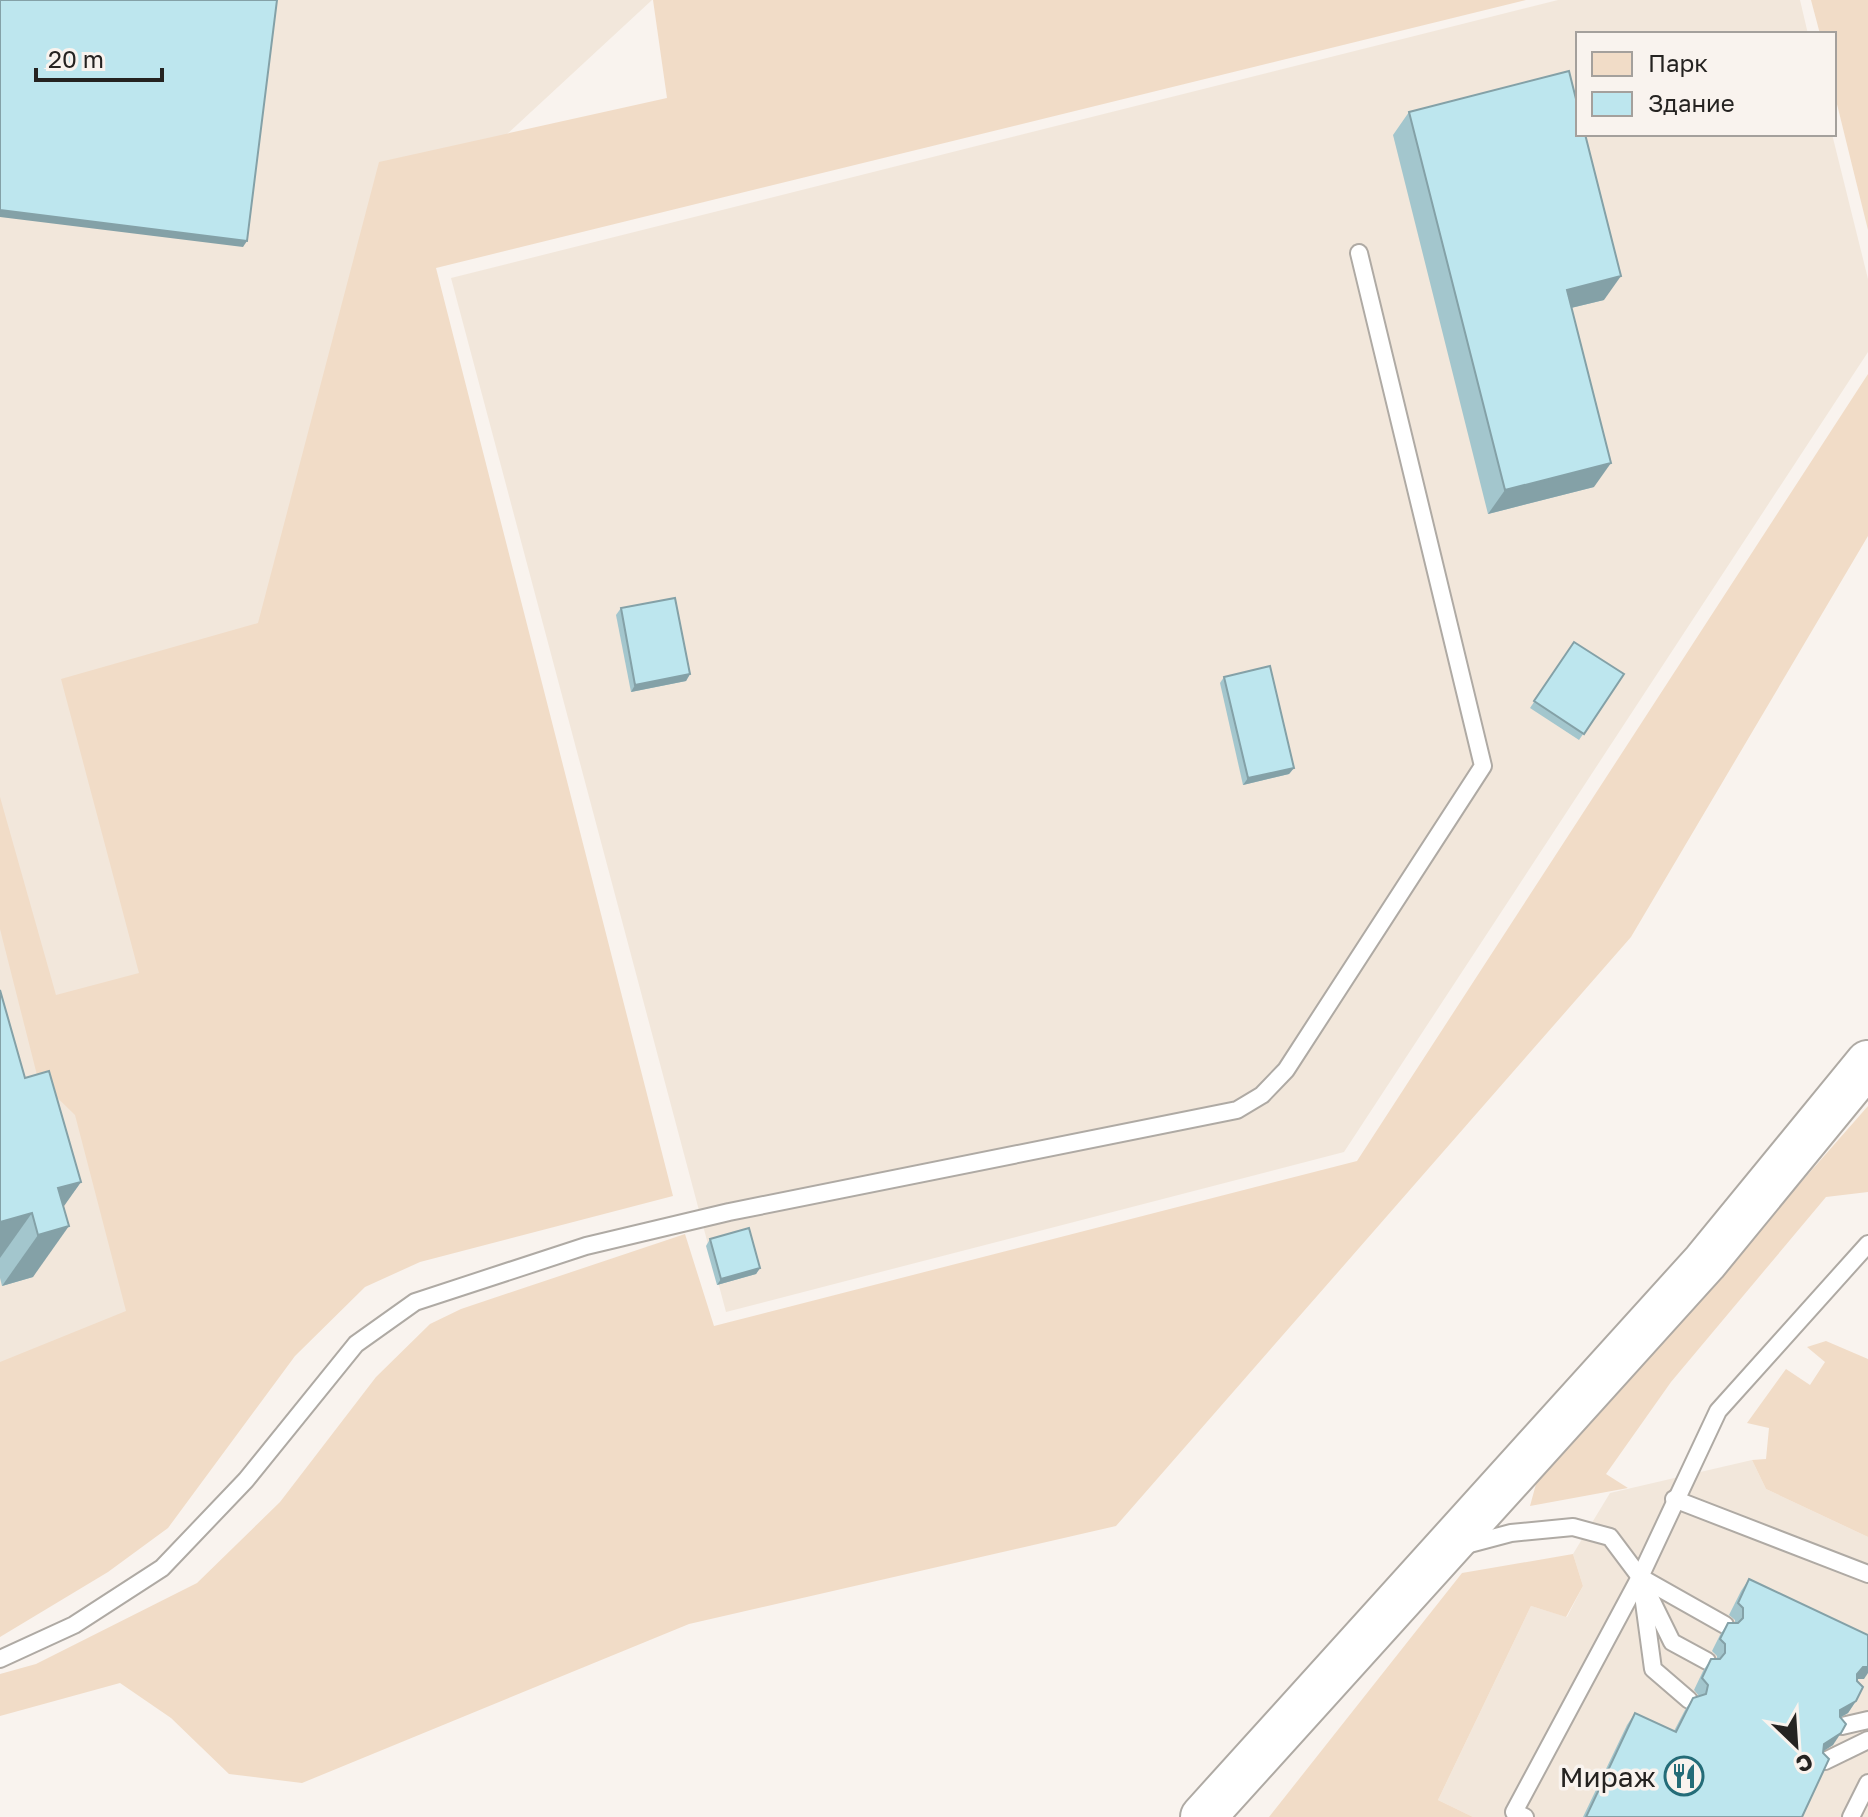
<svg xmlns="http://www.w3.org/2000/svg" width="1868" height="1817" viewBox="0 0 1868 1817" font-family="'Golos Text',sans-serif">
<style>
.built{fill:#f2e7db}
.green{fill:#f1dcc7}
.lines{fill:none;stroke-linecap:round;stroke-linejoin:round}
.lane-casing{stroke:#afaaa4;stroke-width:20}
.highway-casing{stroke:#afaaa4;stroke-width:48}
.lane{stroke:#fff;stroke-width:16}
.highway{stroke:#fff;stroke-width:44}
.wall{fill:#a3c6cd}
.shaded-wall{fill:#84a1a7}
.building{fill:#bde6ee;stroke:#84a1a7;stroke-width:2}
.labels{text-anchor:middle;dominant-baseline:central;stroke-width:7;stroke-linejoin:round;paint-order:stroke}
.poi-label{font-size:28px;fill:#252321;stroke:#f9f3ee;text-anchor:end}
</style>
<rect width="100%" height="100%" fill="#f9f3ee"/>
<g class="built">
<path d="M 0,0 L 652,0 L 372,259 L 192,1350 L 0,1496 Z"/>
<path d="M 1558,0 L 1800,0 L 1808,34 L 1578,34 L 1578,134 L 1832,134 L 1868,279 L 1868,352 L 1344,1152 L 726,1312 L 451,278 Z"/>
<path d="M 1752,1460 L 1766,1489 L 1868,1537 L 1868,1817 L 1473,1817 L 1438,1800 L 1531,1606 L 1567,1617 L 1583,1586 L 1573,1554 L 1610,1493 Z"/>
</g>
<g class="green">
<path d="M 653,0 L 1526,0 L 436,268 L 673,1196 L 420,1262 L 365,1287 L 295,1356 L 168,1528 L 108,1572 L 0,1637 L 0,1362 L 126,1311 L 75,1115 L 38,1079 L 0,929 L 0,797 L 56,995 L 139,973 L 61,679 L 258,623 L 379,162 L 667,98 Z"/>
<path d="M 1811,0 L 1868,0 L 1868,230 L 1834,92 L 1834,34 L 1820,34 Z"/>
<path d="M 1868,374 L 1868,536 L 1631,937 L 1116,1526 L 689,1624 L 302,1783 L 229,1774 L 171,1718 L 120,1683 L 0,1716 L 0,1674 L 36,1664 L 197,1583 L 280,1502 L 376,1377 L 430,1324 L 461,1309 L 685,1234 L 714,1326 L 1357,1161 Z"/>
<path d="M 1868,1106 L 1868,1192 L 1826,1197 L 1671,1382 L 1606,1474 L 1628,1488 L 1530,1506 L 1536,1484 Z"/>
<path d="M 1826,1341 L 1868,1359 L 1868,1537 L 1766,1489 L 1752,1460 L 1766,1459 L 1769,1428 L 1747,1423 L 1786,1369 L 1810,1385 L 1825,1362 L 1807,1347 Z"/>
<path d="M 1573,1554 L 1583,1586 L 1566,1617 L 1531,1606 L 1438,1800 L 1473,1817 L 1269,1817 L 1462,1573 Z"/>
</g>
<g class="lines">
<g class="lane-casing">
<g id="lane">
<path d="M 1674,1499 L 1868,1574"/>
<path d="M 1462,1546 L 1511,1533 L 1573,1527 L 1610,1537 L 1640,1577 L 1672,1642 L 1707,1661"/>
<path d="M 1640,1577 L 1725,1625"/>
<path d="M 1643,1595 L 1653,1669 L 1689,1700"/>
<path d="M 0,1659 L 74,1625 L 162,1568 L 246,1480 L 356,1344 L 415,1302 L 586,1246 L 729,1212 L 1237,1110 L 1262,1095 L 1286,1070 L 1483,766 L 1359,253"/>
<path d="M 1842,1726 L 1868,1720"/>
<path d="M 1825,1761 L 1868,1740"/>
<path d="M 1525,1817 L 1514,1812 L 1640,1577 L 1718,1411 L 1868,1244"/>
<path d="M 1851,1817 L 1868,1783"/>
</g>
</g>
<g class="highway-casing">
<path id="highway" d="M 1203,1817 L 1705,1262 L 1868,1063"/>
</g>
<use href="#lane" class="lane"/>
<use href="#highway" class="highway"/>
</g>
<g class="wall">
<path d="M 1409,112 L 1604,300 L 1571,308 L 1594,487 L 1488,514 L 1393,135 Z"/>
<path d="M 621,608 L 690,674 L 686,681 L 631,692 L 616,615 Z"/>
<path d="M 1574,642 L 1624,674 L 1579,740 L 1530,708 Z"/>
<path d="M 1224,677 L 1294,768 L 1289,774 L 1243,785 L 1220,683 Z"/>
<path d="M 0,990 L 25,1078 L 81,1182 L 63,1206 L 33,1277 L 2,1286 L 0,1278 Z"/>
<path d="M 710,1239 L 760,1268 L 756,1274 L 717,1285 L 706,1246 Z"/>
<path d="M 1749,1579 L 1864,1679 L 1857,1679 L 1856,1701 L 1848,1713 L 1840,1718 L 1833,1745 L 1823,1751 L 1802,1817 L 1583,1817 L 1627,1725 L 1635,1713 L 1674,1731 L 1685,1710 L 1693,1698 L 1699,1696 L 1694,1690 L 1703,1671 L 1711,1659 L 1717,1659 L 1717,1656 L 1712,1651 L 1720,1635 L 1728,1623 L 1735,1623 L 1735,1620 L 1729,1615 L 1741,1591 Z"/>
</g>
<g class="shaded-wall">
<path d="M 0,210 L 247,241 L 243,247 L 0,217 Z"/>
<path d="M 1621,276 L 1604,300 L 1550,313 L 1567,290 Z"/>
<path d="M 1611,463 L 1594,487 L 1488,514 L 1505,490 Z"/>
<path d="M 690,674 L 686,681 L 631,692 L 635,685 Z"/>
<path d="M 1294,768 L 1289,774 L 1243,785 L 1248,778 Z"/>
<path d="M 81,1182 L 45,1233 L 58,1188 Z"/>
<path d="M 32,1213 L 0,1258 L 0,1222 Z"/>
<path d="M 69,1226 L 33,1277 L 2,1286 L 38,1235 Z"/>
<path d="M 760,1268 L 756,1274 L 717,1285 L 721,1279 Z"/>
<path d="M 1863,1667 L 1868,1667 L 1868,1673 L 1864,1679 L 1855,1679 L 1857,1674 Z"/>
<path d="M 1856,1701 L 1848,1713 L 1832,1722 L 1840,1710 Z"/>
<path d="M 1841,1733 L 1833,1745 L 1816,1756 L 1824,1744 Z"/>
</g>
<g class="building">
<path d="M 0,0 L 277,0 L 247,241 L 0,210 Z"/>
<path d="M 1569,71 L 1578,107 L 1578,134 L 1585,134 L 1621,276 L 1567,290 L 1611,463 L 1505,490 L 1409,112 Z"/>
<path d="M 675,598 L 690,674 L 635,685 L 621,608 Z"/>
<path d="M 1574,642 L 1624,674 L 1584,734 L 1534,701 Z"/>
<path d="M 1270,666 L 1294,768 L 1248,778 L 1224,677 Z"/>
<path d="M 0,990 L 25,1078 L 49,1071 L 81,1182 L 58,1188 L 69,1226 L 38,1235 L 32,1213 L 0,1222 Z"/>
<path d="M 749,1228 L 760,1268 L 721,1279 L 710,1239 Z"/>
<path d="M 1749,1579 L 1868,1635 L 1868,1667 L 1863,1667 L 1857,1674 L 1857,1681 L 1863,1687 L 1856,1701 L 1840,1710 L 1840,1717 L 1846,1724 L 1841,1733 L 1824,1744 L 1823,1753 L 1829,1759 L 1802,1817 L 1586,1817 L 1635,1713 L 1676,1732 L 1693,1698 L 1706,1694 L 1708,1685 L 1702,1678 L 1711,1659 L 1720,1659 L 1725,1653 L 1725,1644 L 1720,1639 L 1728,1623 L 1738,1623 L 1743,1618 L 1743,1608 L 1738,1603 Z"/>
</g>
<defs>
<g id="restaurant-ring" transform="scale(2)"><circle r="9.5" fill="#f9f3ee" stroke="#246c78" stroke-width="1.5"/><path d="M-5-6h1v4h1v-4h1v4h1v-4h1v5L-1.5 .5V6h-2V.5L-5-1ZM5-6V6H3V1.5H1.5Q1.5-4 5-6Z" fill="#246c78"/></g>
</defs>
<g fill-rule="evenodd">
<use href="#restaurant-ring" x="1684" y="1776"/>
</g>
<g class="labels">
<g class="poi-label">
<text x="1656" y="1776">Мираж</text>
</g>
</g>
<rect x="1576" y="32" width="260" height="104" fill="#f9f3ee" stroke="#a4a09c" stroke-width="2"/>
<rect x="1592" y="52" width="40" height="24" fill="#f1dcc7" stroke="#a4a09c" stroke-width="2"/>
<text x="1648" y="72" font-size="24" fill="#252321">Парк</text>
<rect x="1592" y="92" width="40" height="24" fill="#bde6ee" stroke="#a4a09c" stroke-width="2"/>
<text x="1648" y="112" font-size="24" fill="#252321">Здание</text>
<g transform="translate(1796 1745) rotate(155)" stroke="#f9f3ee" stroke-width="6" paint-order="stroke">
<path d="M0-6L14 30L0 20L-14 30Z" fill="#252321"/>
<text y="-12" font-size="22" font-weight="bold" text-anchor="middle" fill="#252321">С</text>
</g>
<path d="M36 68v12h126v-12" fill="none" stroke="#252321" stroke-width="4"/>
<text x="48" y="68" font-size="24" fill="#252321" stroke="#f9f3ee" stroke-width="6" paint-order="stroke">20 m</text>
</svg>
